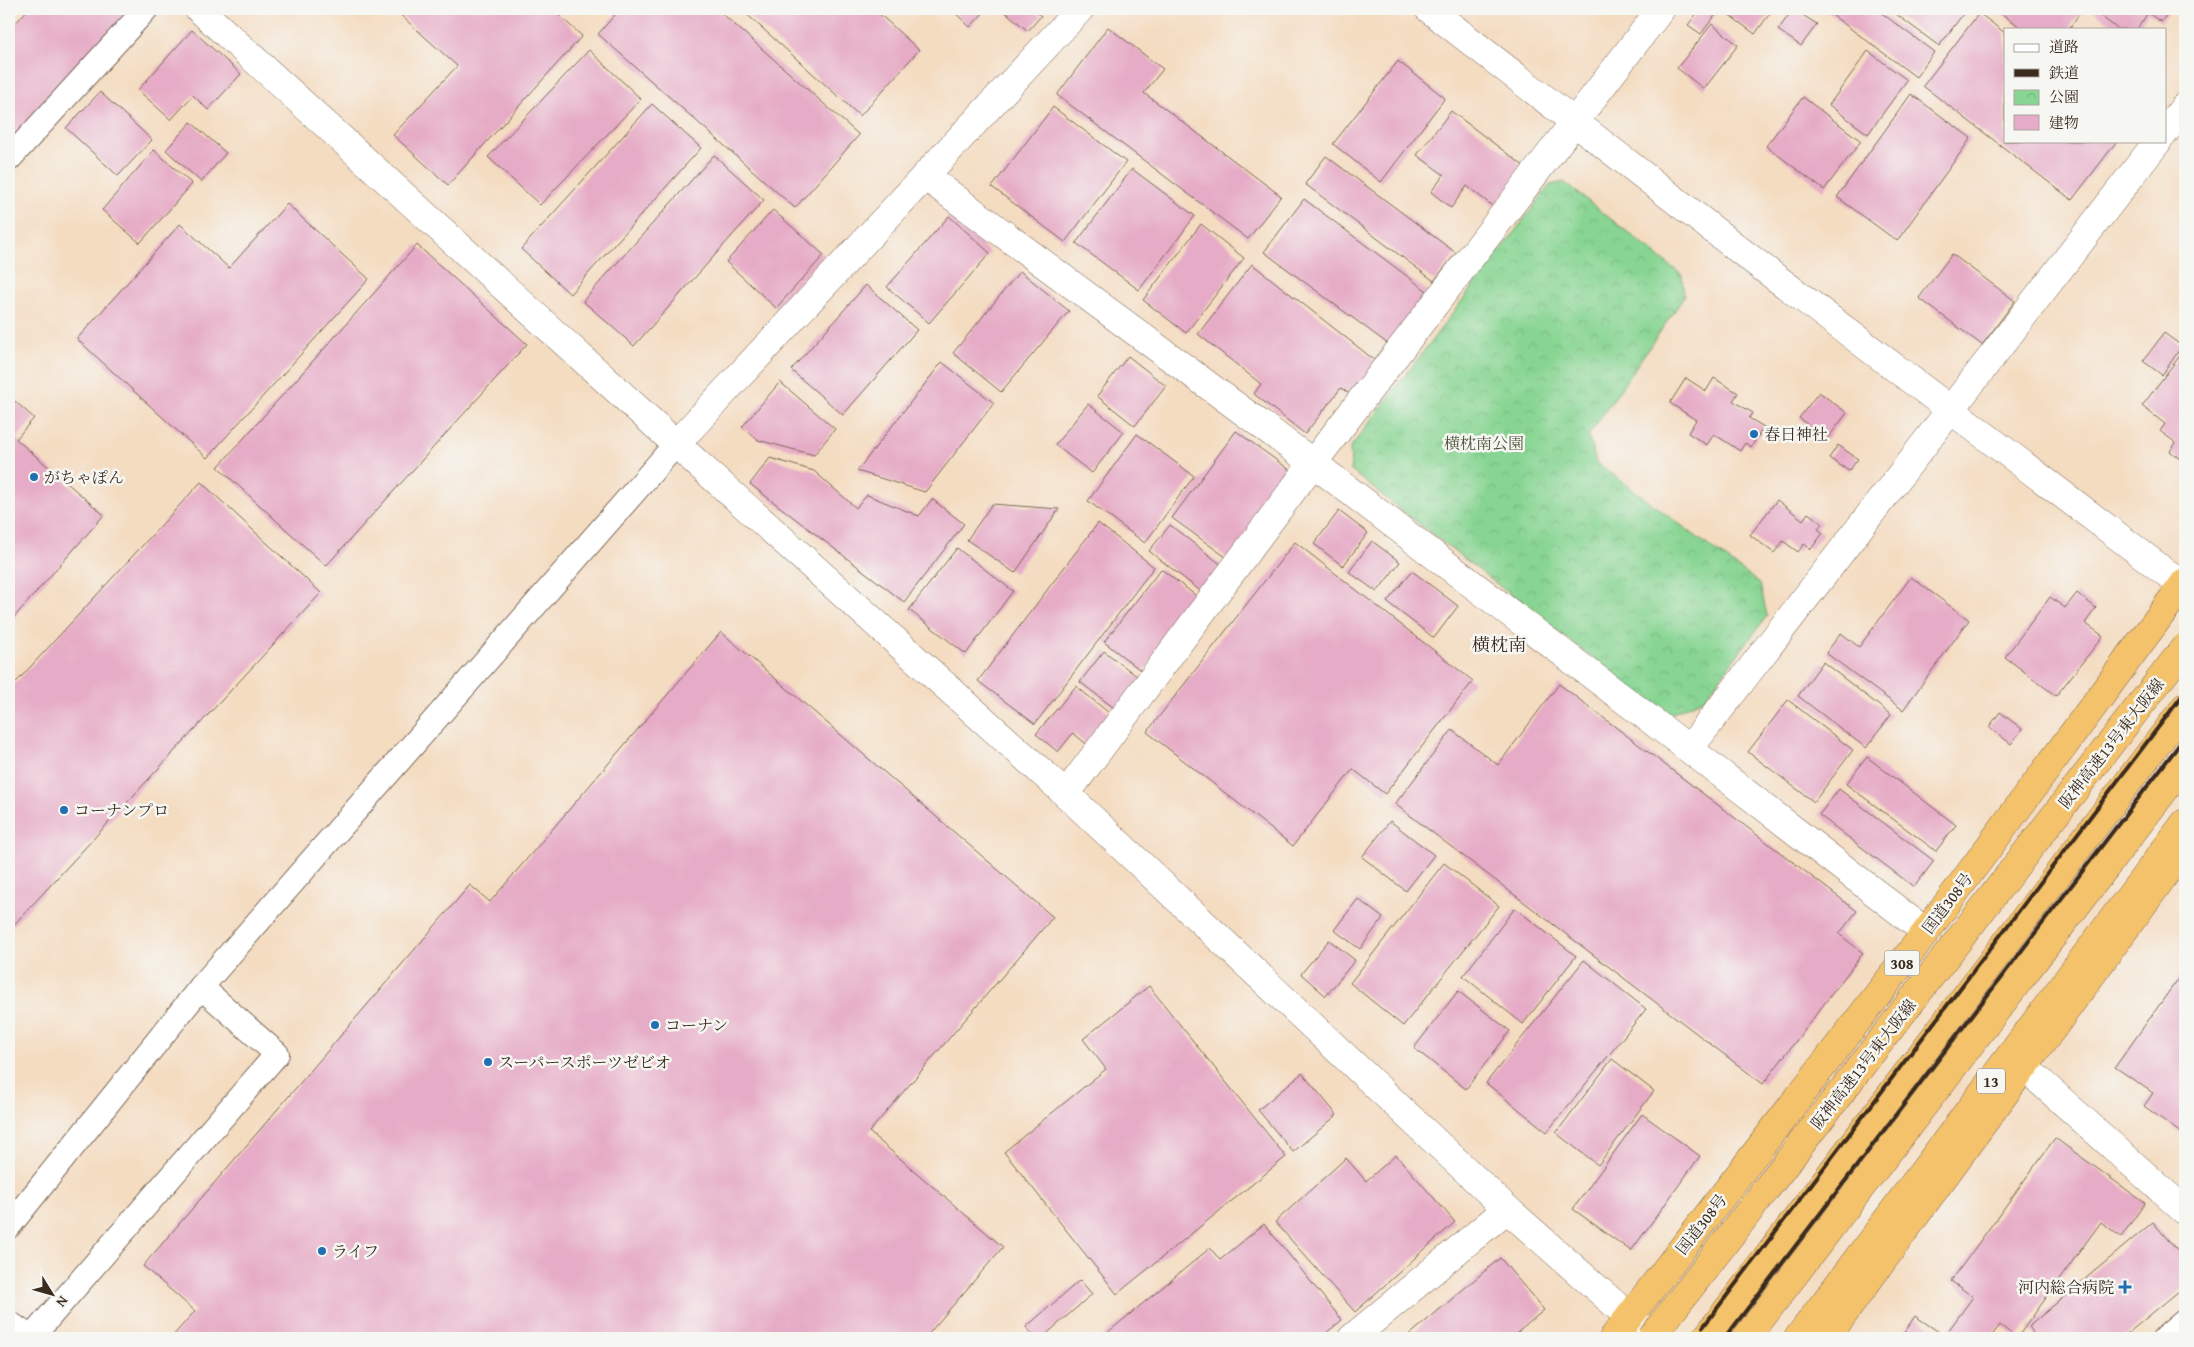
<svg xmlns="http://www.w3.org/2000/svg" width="2194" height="1347" viewBox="0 0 2194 1347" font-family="'Gentium Book Plus','Noto Serif JP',serif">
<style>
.park{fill:url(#park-crowns);stroke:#628058}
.building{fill:#e6abc6}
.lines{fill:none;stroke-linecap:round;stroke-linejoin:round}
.service-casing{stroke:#7c6857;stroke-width:26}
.minor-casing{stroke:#7c6857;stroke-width:29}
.tertiary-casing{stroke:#7c6857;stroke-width:29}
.trunk-casing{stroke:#7c6857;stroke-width:29}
.motorway-casing{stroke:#7c6857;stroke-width:29}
.service{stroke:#fff;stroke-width:24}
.minor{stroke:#fff;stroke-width:28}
.tertiary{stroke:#fff;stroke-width:28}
.trunk{stroke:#f4c26a;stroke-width:28}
.motorway{stroke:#f4c26a;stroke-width:28}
.rail{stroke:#3b2a1e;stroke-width:4}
.motorway-bridge-casing{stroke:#7c6857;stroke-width:29;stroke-linecap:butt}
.motorway-bridge{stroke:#f4c26a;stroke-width:28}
.poi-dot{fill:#1f6fb2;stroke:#f6f6f2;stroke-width:2}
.labels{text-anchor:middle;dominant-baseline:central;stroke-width:5;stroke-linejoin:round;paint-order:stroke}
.shield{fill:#f6f6f2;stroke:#73675e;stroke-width:1}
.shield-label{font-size:15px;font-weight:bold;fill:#3b2a1e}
.poi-label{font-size:16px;fill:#3b2a1e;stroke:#f6f6f2;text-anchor:start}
.park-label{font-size:16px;fill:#4e553b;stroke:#f6f6f2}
.street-label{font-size:16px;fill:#3b2a1e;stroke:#f6f6f2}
.neighbourhood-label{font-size:18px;fill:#3b2a1e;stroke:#f6f6f2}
</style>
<defs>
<pattern id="park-crowns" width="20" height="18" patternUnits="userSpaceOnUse" patternTransform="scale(1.25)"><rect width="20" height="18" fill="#88d593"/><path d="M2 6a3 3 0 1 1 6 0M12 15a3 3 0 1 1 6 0" fill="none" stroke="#76b77e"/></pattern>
</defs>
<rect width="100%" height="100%" fill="#f6f6f2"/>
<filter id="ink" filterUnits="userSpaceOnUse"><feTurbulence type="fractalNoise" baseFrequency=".02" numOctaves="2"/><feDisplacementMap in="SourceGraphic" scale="10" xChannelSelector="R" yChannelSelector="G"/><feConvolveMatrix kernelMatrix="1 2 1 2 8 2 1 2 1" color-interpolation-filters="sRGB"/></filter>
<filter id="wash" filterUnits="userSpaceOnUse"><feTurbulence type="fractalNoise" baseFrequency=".0096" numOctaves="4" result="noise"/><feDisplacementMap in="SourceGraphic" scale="20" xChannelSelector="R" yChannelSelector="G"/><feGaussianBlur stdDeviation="1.12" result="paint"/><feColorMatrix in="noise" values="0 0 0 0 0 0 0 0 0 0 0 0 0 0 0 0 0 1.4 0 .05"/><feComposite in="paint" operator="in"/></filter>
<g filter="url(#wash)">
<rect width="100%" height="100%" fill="#f4dcc1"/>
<path class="park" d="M 1564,182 L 1682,275 L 1684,297 L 1588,436 L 1596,462 L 1760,584 L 1767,616 L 1705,698 L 1667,716 L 1351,471 L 1350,448 L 1550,185 Z"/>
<g id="blocks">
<g class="building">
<path d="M 28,9 L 127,9 L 129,10 L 15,141 L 9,135 L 9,31 Z"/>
<path d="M 394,9 L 552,9 L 582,36 L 448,185 L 393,135 L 457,66 Z"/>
<path d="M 620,9 L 717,9 L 859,135 L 795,208 L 598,34 Z"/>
<path d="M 741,9 L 874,9 L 919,50 L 860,116 Z"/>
<path d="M 951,9 L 987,9 L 970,27 Z"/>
<path d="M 1002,9 L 1033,9 L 1041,16 L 1028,31 Z"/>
<path d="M 1700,9 L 1720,9 L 1701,34 L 1688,25 Z"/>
<path d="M 1732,9 L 1773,9 L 1755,34 L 1728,14 Z"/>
<path d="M 1793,9 L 1817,24 L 1801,46 L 1778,30 Z"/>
<path d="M 1824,9 L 1876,9 L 1934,52 L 1916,77 Z"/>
<path d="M 1889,9 L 1967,9 L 1939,46 Z"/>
<path d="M 1995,9 L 2083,9 L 2070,27 L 2073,29 L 2023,29 Z"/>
<path d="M 2091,9 L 2171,9 L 2161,22 L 2148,13 L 2137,29 L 2118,29 Z"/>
<path d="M 1979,13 L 2005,33 L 2005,141 L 2117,141 L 2072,200 L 1923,86 Z"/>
<path d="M 1712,24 L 1738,45 L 1704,89 L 1677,68 Z"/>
<path d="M 1108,27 L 1163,69 L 1144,93 L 1281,196 L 1248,239 L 1057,95 Z"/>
<path d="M 192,30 L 241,74 L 208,110 L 193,95 L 171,120 L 138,90 Z"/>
<path d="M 589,50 L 641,99 L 540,205 L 488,157 Z"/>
<path d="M 1868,51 L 1907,80 L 1868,134 L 1829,105 Z"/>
<path d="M 1398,61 L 1445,98 L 1381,182 L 1333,144 Z"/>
<path d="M 100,92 L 152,140 L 118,176 L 66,128 Z"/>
<path d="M 1911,94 L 1971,138 L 1897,241 L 1837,197 Z"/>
<path d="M 1803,97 L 1861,141 L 1824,190 L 1766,146 Z"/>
<path d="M 652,104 L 701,148 L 570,294 L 521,249 Z"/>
<path d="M 1053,107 L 1126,162 L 1065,242 L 992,187 Z"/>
<path d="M 1451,111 L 1525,167 L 1494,207 L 1467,186 L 1451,208 L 1431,192 L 1444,175 L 1417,155 Z"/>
<path d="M 191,122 L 226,153 L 201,182 L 166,150 Z"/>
<path d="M 154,150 L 192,184 L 140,243 L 102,210 Z"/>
<path d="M 714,155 L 764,200 L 634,346 L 583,301 Z"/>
<path d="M 1326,156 L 1456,253 L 1434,281 L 1305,184 Z"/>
<path d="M 1132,169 L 1195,216 L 1139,290 L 1076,243 Z"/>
<path d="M 1304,199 L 1427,291 L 1388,344 L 1264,252 Z"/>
<path d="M 287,204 L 369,279 L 207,458 L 77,339 L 180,224 L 229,268 Z"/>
<path d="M 773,210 L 824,255 L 776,308 L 726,262 Z"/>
<path d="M 949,216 L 990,253 L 929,323 L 887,287 Z"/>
<path d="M 1201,224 L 1244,258 L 1186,333 L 1143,300 Z"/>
<path d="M 417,245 L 527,344 L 326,566 L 218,467 Z"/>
<path d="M 1952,254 L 2015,301 L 1982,345 L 1919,298 Z"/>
<path d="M 1252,264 L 1377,362 L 1351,395 L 1341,388 L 1305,434 L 1254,394 L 1261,384 L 1198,334 Z"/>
<path d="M 1020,271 L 1069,311 L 1001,392 L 953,353 Z"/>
<path d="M 866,285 L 917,330 L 843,415 L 791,370 Z"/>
<path d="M 2164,333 L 2182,346 L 2162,375 L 2143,361 Z"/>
<path d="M 2185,349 L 2185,463 L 2170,451 L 2176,443 L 2160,431 L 2165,424 L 2142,406 Z"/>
<path d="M 1128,356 L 1166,386 L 1135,426 L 1097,396 Z"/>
<path d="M 942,362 L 994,403 L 925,492 L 857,471 Z"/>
<path d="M 1686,378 L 1706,391 L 1714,378 L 1738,393 L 1733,401 L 1753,413 L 1749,418 L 1764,427 L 1751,447 L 1745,443 L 1740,451 L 1714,434 L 1707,445 L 1688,433 L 1696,420 L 1670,403 Z"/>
<path d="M 780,382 L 835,429 L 814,455 L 758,440 L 742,427 Z"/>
<path d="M 1819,392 L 1847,413 L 1827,439 L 1799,418 Z"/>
<path d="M 9,396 L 34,418 L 16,439 L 104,515 L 9,623 Z"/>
<path d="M 1088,404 L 1124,432 L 1092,473 L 1055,445 Z"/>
<path d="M 1236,431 L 1294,473 L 1230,560 L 1172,518 Z"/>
<path d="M 1137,434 L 1194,476 L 1145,543 L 1088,501 Z"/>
<path d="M 1838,445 L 1858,459 L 1849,471 L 1829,458 Z"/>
<path d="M 770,458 L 814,471 L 856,508 L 867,495 L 919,516 L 932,499 L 964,524 L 904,602 L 750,484 Z"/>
<path d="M 201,482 L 321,593 L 9,930 L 9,690 Z"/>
<path d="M 1777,500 L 1803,520 L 1808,513 L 1822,523 L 1818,529 L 1823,533 L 1811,549 L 1804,544 L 1798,552 L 1783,541 L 1774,553 L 1750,535 Z"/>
<path d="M 992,504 L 1059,509 L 1015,573 L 967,540 Z"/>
<path d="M 1339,511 L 1368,533 L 1343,566 L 1314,544 Z"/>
<path d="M 1098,523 L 1154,567 L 1035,724 L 978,681 Z"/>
<path d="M 1170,525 L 1223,566 L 1203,593 L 1149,551 Z"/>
<path d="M 1372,541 L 1400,562 L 1377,592 L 1349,572 Z"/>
<path d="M 1295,542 L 1473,681 L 1385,794 L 1353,769 L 1293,846 L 1147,732 Z"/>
<path d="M 957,548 L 1013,591 L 966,654 L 909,610 Z"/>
<path d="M 1161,569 L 1199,598 L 1143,672 L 1104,642 Z"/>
<path d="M 1412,571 L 1458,606 L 1434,638 L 1387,602 Z"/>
<path d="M 1911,577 L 1969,620 L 1903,710 L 1826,653 L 1841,633 L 1859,647 Z"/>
<path d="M 2077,593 L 2096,608 L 2085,623 L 2103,636 L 2056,696 L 2005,657 L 2050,597 L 2065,608 Z"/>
<path d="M 721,632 L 1053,917 L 869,1132 L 1003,1247 L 925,1338 L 171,1338 L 195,1311 L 143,1266 L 470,885 L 490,902 Z"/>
<path d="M 1104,651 L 1142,680 L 1118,711 L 1080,682 Z"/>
<path d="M 1823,662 L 1891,715 L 1866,748 L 1798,696 Z"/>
<path d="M 1559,684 L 1857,911 L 1839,934 L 1863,953 L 1763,1084 L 1395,804 L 1452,730 L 1498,765 Z"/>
<path d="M 1076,686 L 1114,717 L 1090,747 L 1073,733 L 1058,752 L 1036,734 Z"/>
<path d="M 1788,700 L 1853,750 L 1814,802 L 1748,752 Z"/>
<path d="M 2000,712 L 2022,729 L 2011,744 L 1989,727 Z"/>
<path d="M 1867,757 L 1956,825 L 1936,851 L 1846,784 Z"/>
<path d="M 1839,789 L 1934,861 L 1914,887 L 1819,815 Z"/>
<path d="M 1390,821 L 1434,855 L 1406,891 L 1362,857 Z"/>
<path d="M 1444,863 L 1499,906 L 1403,1026 L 1350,983 Z"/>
<path d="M 1358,899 L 1383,918 L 1360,949 L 1334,930 Z"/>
<path d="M 1515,908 L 1576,956 L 1523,1024 L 1463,976 Z"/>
<path d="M 1329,940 L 1355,960 L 1326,996 L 1301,974 Z"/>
<path d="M 1584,960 L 1646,1009 L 1547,1132 L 1486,1083 Z"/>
<path d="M 2185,969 L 2185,1136 L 2144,1106 L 2153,1093 L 2115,1067 Z"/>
<path d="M 1149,986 L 1286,1157 L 1117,1294 L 1004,1152 L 1106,1069 L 1083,1039 Z"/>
<path d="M 1458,991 L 1510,1031 L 1466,1089 L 1414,1048 Z"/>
<path d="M 1612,1059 L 1654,1091 L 1598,1165 L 1556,1133 Z"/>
<path d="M 1302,1073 L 1337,1115 L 1293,1152 L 1258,1110 Z"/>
<path d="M 1642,1114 L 1700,1156 L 1631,1251 L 1573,1209 Z"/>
<path d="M 2055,1138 L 2145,1203 L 2121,1237 L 2101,1222 L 2017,1338 L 2000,1325 L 1990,1338 L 1959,1338 L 1948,1331 L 1973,1297 L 1951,1281 Z"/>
<path d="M 1396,1155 L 1455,1222 L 1355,1312 L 1275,1222 L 1346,1158 L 1366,1181 Z"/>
<path d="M 2153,1222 L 2185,1260 L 2185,1286 L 2122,1338 L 2037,1338 L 2028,1327 Z"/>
<path d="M 1264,1224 L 1342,1320 L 1320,1338 L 1101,1338 L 1210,1248 L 1220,1260 Z"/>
<path d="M 1500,1258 L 1544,1310 L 1511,1338 L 1406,1338 Z"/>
<path d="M 1080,1280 L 1092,1294 L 1042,1338 L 1036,1338 L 1026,1327 Z"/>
<path d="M 1915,1316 L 1948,1338 L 1900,1338 Z"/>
</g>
</g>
</g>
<g filter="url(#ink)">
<use href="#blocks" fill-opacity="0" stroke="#7c6857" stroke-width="1"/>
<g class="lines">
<g class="service-casing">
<g id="service">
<path d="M 9,159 L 146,9"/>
<path d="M 9,1226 L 201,987 L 676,444"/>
<path d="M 9,1323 L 31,1338"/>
<path d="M 31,1338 L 277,1054 L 201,987"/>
<path d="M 2165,1338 L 2185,1321"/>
</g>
</g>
<g class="minor-casing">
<g id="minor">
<path d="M 199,9 L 676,444 L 1066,794 L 1507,1209 L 1653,1338"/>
<path d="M 2165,132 L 2185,106"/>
<path d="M 925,176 L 1313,463 L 1689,749 L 1926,932"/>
<path d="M 676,444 L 1080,9"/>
<path d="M 1689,749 L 2158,141"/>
<path d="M 1066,794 L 1313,463 L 1661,9"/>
<path d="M 2024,1067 L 2185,1211"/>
<path d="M 1352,1338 L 1507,1209"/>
</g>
</g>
<g class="tertiary-casing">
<path id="tertiary" d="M 1429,9 L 1742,252 L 2185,587"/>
</g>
<g class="trunk-casing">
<g id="trunk">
<path d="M 1613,1338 L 1926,932 L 2185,582"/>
<path d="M 1826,1338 L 2185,847"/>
</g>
</g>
<g class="motorway-casing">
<g id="motorway">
<path d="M 1706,1338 L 2185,707"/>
<path d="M 1746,1338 L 2185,763"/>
<path d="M 1798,1338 L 2185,823"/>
</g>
</g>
<use href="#service" class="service"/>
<use href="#minor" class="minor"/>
<use href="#tertiary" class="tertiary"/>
<use href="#trunk" class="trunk"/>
<use href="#motorway" class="motorway"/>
<g class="rail">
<path d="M 1703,1327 L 2185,692"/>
<path d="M 1725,1338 L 2185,737"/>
</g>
<g class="motorway-bridge-casing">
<path id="motorway-bridge" d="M 1651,1338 L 2185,647"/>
</g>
<use href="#motorway-bridge" class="motorway-bridge"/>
</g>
</g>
<g class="poi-dot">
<circle cx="1754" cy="434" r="5"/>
<circle cx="34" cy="477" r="5"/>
<circle cx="64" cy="810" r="5"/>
<circle cx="655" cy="1025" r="5"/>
<circle cx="488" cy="1062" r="5"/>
<circle cx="322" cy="1251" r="5"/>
<path d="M2122.5 1279.5h5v5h5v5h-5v5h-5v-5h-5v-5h5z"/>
</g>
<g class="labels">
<g class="shield">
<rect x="1884.5" y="950.5" width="35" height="25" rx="4"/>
<rect x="1977" y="1068.5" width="28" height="25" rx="4"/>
</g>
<g class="shield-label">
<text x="1902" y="963">308</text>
<text x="1991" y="1081">13</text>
</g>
<g class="poi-label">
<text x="1764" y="434">春日神社</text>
<text x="44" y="477">がちゃぽん</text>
<text x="74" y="810">コーナンプロ</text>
<text x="665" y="1025">コーナン</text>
<text x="498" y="1062">スーパースポーツゼビオ</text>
<text x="332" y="1251">ライフ</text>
<text x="2114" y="1287" text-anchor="end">河内総合病院</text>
</g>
<g class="park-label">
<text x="1484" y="443">横枕南公園</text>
</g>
<g class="street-label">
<text transform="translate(2111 743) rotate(-52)">阪神高速13号東大阪線</text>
<text transform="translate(1947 903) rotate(-53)">国道308号</text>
<text transform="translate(1863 1064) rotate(-52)">阪神高速13号東大阪線</text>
<text transform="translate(1701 1224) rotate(-52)">国道308号</text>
</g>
<g class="neighbourhood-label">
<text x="1499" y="644">横枕南</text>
</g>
</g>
<rect width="2194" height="1347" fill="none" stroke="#f6f6f2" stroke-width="30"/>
<rect x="2004" y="28" width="162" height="115" fill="#f6f6f2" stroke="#aba49d"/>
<rect x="2014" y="44" width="25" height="8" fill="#ffffff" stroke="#aba49d"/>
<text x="2049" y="52" font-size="15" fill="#3b2a1e">道路</text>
<rect x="2014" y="69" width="25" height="8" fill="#3b2a1e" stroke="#aba49d"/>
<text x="2049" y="78" font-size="15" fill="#3b2a1e">鉄道</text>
<rect x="2014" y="90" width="25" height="15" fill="url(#park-crowns)" stroke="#aba49d"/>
<text x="2049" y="102" font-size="15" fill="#3b2a1e">公園</text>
<rect x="2014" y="115" width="25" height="15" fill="#e6abc6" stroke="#aba49d"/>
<text x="2049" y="128" font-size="15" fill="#3b2a1e">建物</text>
<g transform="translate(52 1294) rotate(127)" stroke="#f6f6f2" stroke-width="4" paint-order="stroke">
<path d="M0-4L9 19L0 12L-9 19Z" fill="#3b2a1e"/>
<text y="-8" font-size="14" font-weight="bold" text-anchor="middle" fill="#3b2a1e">N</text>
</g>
</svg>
